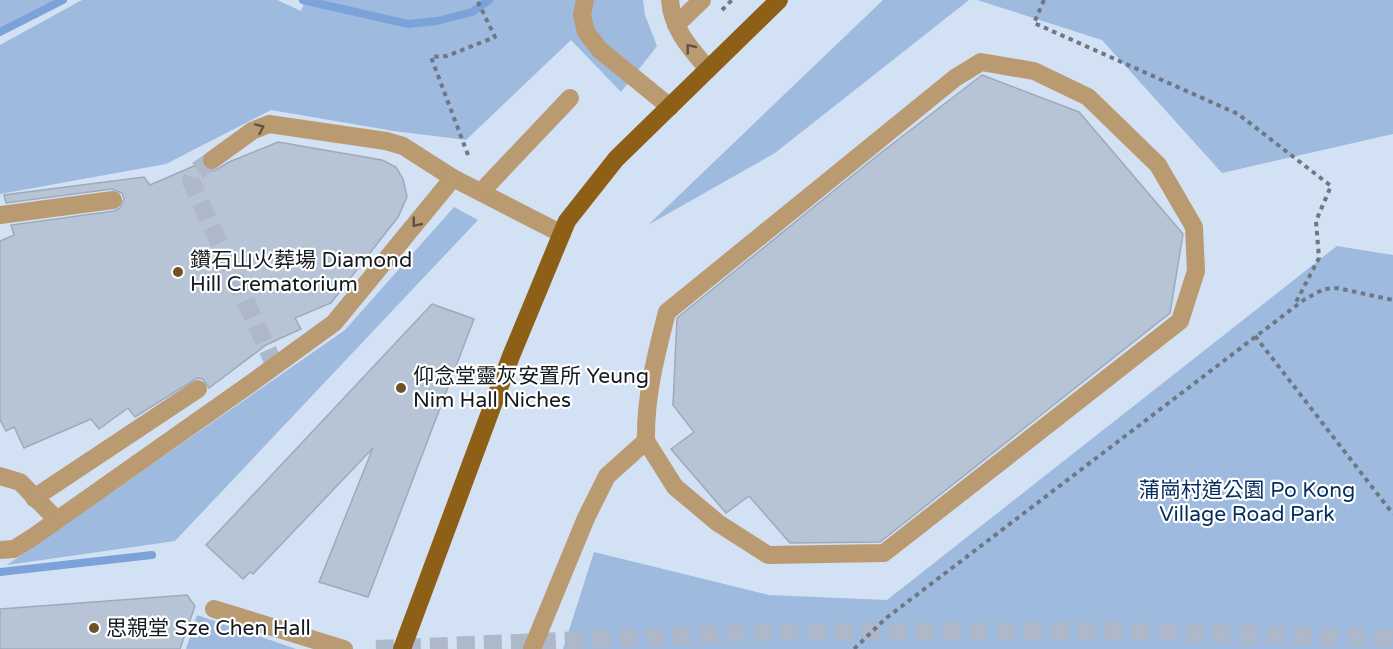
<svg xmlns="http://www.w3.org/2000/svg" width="1393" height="649" viewBox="0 0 1393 649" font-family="'Varela Round','Noto Sans TC',sans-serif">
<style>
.green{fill:#9ebadf}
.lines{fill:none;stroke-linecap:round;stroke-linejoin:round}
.stream{stroke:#7ba3d9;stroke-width:8}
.building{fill:#b6c4d6;stroke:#9daabc;stroke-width:1.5}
.minor-tunnel{stroke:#adb9ca;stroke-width:18;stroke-dasharray:18 9;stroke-linecap:butt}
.highway-tunnel{stroke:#adb9ca;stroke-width:18;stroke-dasharray:18 9;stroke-linecap:butt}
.path{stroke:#6e7783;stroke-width:4;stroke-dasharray:4.5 4.5;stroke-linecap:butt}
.minor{stroke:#ba9a71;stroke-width:18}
.major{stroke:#8e6017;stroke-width:18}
.oneway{stroke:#5f5444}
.poi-dot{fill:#715227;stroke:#fff;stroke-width:2}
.labels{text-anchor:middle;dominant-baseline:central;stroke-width:4.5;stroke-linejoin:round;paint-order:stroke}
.poi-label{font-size:21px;fill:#151a20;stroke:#fff;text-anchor:start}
.park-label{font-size:21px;fill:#042d5e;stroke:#fff}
</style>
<rect width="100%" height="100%" fill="#d3e1f4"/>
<g class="green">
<path d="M 0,0 L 55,0 L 0,33 Z"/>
<path d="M 82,0 L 277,0 L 301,11 L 305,0 L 643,0 L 645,15 L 657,46 L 621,92 L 571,40 L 466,140 L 394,131 L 271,110 L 166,164 L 0,194 L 0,45 Z"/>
<path d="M 883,0 L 969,0 L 775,153 L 648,225 Z"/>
<path d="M 977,0 L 1393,0 L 1393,134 L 1222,173 L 1102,40 Z"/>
<path d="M 454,207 L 478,220 L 175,541 L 7,565 L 345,330 Z"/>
<path d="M 1337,246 L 1393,255 L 1393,649 L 563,649 L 594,552 L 769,595 L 887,600 Z"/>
<path d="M 197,615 L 296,649 L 186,649 Z"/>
</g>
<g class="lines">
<g class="stream">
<path d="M 303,0 L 408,24 L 437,21 L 472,12 L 489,0"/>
<path d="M 0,32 L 63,0"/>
<path d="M 0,572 L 152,555"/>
</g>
</g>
<g class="building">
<path d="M 982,75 L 1079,112 L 1183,234 L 1170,313 L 880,542 L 790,543 L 749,496 L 726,513 L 671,449 L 694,432 L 673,405 L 677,318 L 878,155 Z"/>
<path d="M 278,142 L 382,160 L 396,167 L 403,179 L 407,197 L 398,217 L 331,303 L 295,318 L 301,329 L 266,345 L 209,388 L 203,379 L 197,378 L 135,417 L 128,408 L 99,429 L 91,419 L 24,448 L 14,427 L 6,431 L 0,420 L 0,241 L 14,235 L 11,225 L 114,211 L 120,208 L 124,199 L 122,193 L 112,189 L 6,203 L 4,195 L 144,177 L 150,185 L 201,163 L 207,170 L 214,171 L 229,162 Z"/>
<path d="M 432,304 L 474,319 L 368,597 L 319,582 L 373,448 L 253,574 L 250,572 L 243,579 L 206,545 Z"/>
<path d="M 187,595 L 195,606 L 180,649 L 0,649 L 0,609 Z"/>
</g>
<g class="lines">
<path class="minor-tunnel" d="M 212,160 L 195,172 L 191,181 L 275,366"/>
<path class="highway-tunnel" d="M 376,649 L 770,632 L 1108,631 L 1393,638"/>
<g class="path">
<path d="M 1044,0 L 1034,23 L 1238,114 L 1331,186 L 1316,221 L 1319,258 L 1294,306"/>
<path d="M 722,10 L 732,0"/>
<path d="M 468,155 L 431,57 L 447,56 L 495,37 L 477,0"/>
<path d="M 1255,336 L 1393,514"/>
<path d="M 854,649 L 885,619 L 1305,299 L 1324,289 L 1337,288 L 1393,300"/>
</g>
<g class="minor">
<path d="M 585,0 L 582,15 L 586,32 L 600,50 L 670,107"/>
<path d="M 670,0 C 672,29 690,48 708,69"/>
<path d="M 676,25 L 702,0"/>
<path d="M 212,160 L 252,131 L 269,124 L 386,141 L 403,146 L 453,178 L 562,234"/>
<path d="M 481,192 L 570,98"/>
<path d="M 0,215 L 113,200"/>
<path d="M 0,476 L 20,482 L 56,519"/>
<path d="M 34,498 L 198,389"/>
<path d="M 0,550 L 14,549 L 33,537 L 257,379 L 334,323 L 453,178"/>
<path d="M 214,609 L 344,649"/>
<path d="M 532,649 L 586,518 L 607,476 L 646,441 C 645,397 656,355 667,312 L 955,78 L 981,62 L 1034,71 L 1088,97 L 1158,165 L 1194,227 L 1196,271 L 1180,321 L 884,553 L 768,555 L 718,523 L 675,487 L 646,441"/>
</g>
<path class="major" d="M 402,649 L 511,356 L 567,221 L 616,159 L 779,0"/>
</g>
<defs><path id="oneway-chevron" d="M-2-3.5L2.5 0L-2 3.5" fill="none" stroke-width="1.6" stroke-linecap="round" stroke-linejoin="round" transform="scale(1.5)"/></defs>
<g class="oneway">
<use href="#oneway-chevron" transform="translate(690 48) rotate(-129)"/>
<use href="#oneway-chevron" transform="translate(260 128) rotate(-24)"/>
<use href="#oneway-chevron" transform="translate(416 223) rotate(129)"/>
</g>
<g class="poi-dot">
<circle cx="178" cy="272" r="6"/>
<circle cx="401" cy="388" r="6"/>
<circle cx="94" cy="628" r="6"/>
</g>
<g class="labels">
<g class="poi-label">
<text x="190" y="260">鑽石山火葬場 Diamond<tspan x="190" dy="24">Hill Crematorium</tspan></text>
<text x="413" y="376">仰念堂靈灰安置所 Yeung<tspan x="413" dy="24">Nim Hall Niches</tspan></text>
<text x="106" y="628">思親堂 Sze Chen Hall</text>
</g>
<g class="park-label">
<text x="1247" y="490">蒲崗村道公園 Po Kong<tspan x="1247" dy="24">Village Road Park</tspan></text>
</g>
</g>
</svg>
